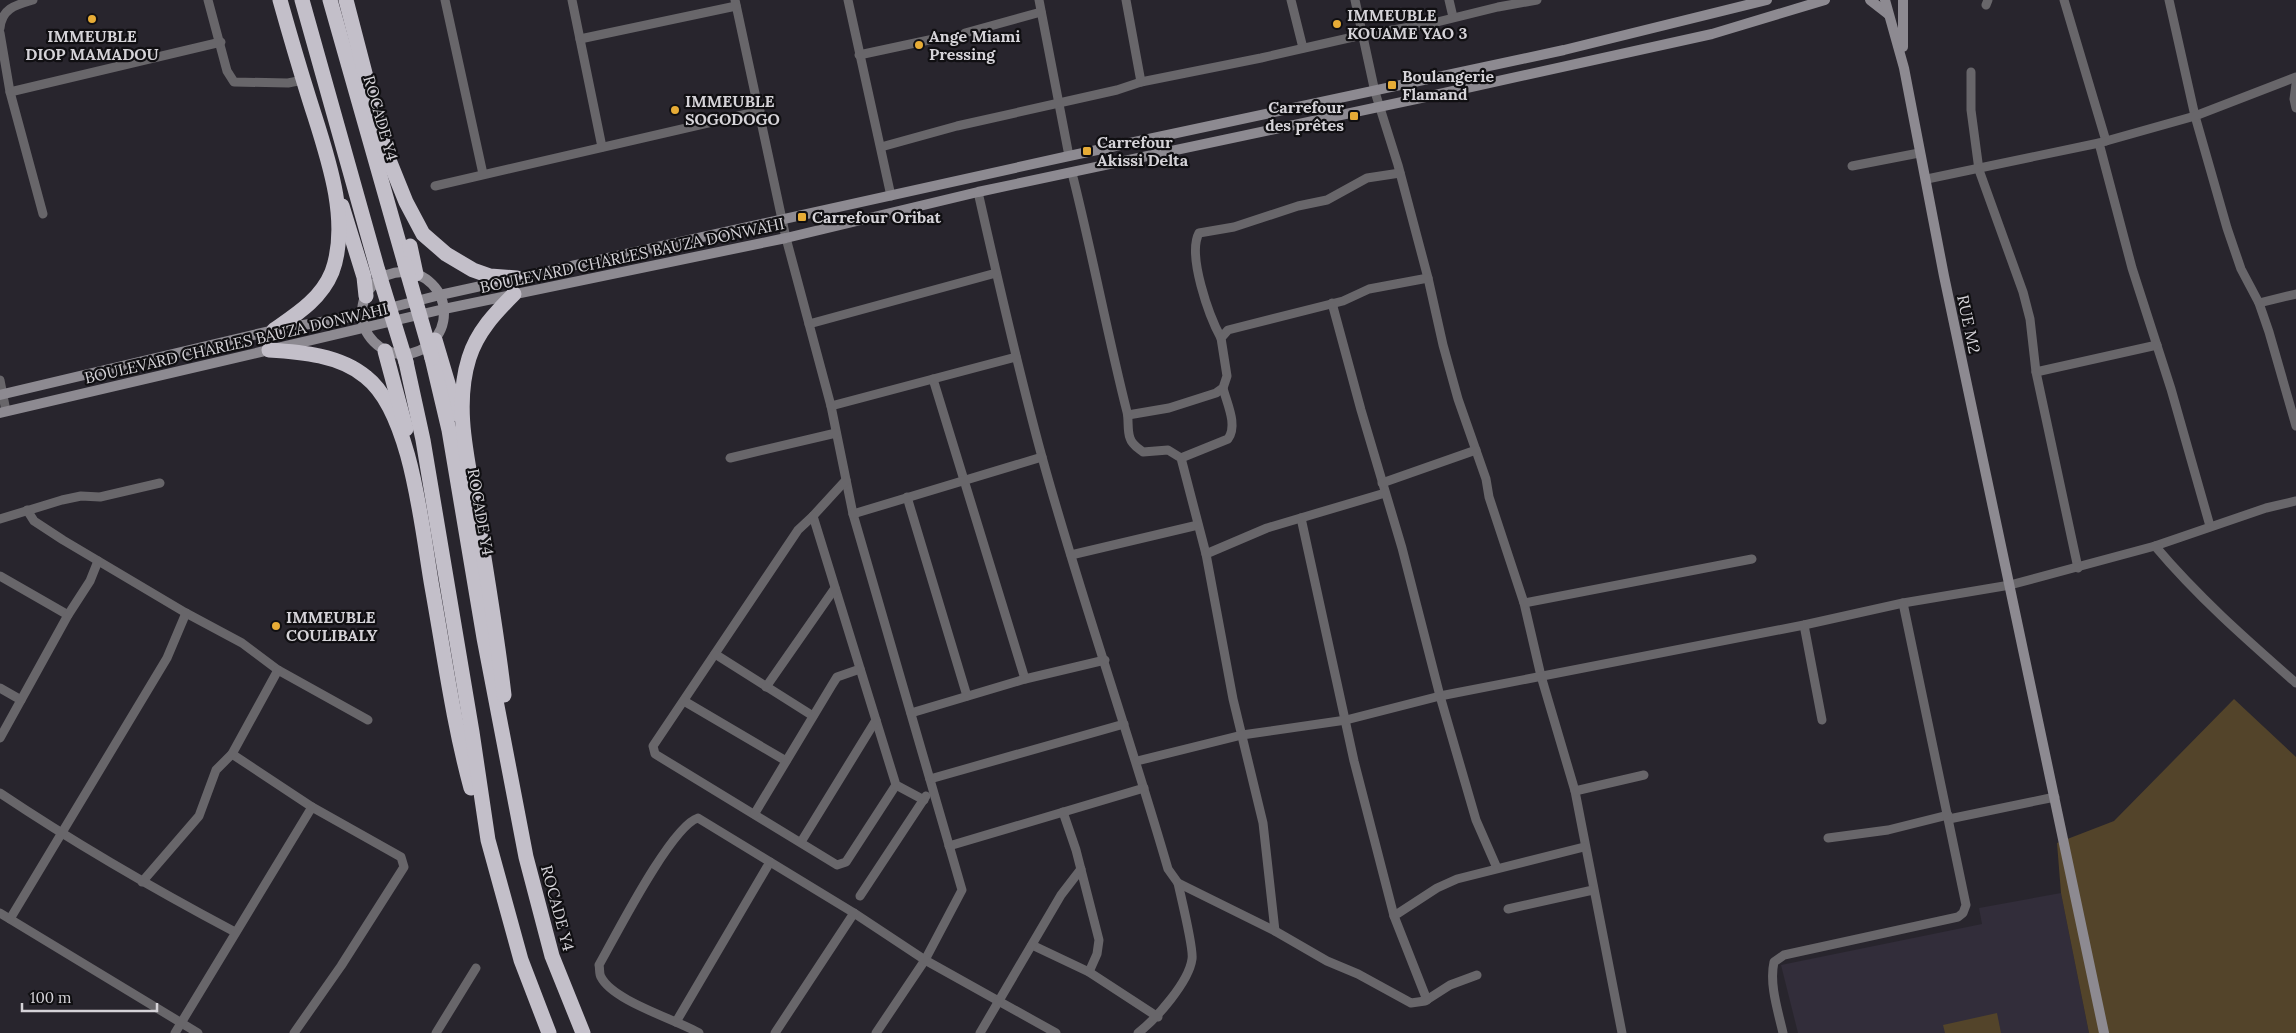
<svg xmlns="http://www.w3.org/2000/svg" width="2296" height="1033" viewBox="0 0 2296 1033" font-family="Lora,serif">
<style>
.built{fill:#322d3a}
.green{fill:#53442a}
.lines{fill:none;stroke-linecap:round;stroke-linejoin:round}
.street{stroke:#68666a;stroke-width:9}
.secondary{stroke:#8d8a91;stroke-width:10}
.highway{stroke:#c3bfc9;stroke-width:15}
.highway-bridge{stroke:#c3bfc9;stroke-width:15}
.poi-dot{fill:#e7ac36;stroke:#100f12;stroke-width:2}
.labels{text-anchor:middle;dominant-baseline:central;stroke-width:4.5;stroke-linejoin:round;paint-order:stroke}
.poi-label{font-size:16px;font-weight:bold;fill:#d5d3d8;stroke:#100f12;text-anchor:start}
.street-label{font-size:16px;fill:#d5d3d8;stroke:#100f12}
</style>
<rect width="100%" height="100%" fill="#28252d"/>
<path class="built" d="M 2061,893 L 2089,1033 L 1798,1033 L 1781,965 L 1982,924 L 1979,908 Z"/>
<g class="green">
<path d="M 2234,699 L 2296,757 L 2296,1033 L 2089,1033 L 2061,893 L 2057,843 L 2114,821 Z"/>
<path d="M 1997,1013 L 2001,1033 L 1945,1033 L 1943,1025 Z"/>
</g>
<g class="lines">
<g class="street">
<path d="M 208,0 L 227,71 L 234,82 L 288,83 L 303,80"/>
<path d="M 445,0 L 483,174"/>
<path d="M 572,0 L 602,147"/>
<path d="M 735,0 L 786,238 L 831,406 L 853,514 L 962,890 L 925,960 L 876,1033"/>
<path d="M 848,0 L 891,196"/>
<path d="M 1039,0 L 1069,156"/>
<path d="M 1126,0 L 1141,82"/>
<path d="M 1291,0 L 1303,48"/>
<path d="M 1355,0 L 1375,92 L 1398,165 L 1428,278 L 1443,345 L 1458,399 L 1486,479 L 1489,497 L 1524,603 L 1541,676 L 1575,791 L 1622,1033"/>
<path d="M 1449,0 L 1453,17"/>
<path d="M 2064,0 L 2106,141"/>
<path d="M 2169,0 L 2195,116 L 2227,228 L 2241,269 L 2259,303 L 2269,332 L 2296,426"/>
<path d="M 1986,5 L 1988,0"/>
<path d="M 0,28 C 2,8 16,5 33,0"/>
<path d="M 0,33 L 10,92 L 43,214"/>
<path d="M 965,33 L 1041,12"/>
<path d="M 580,39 L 736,6"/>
<path d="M 859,55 L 943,37"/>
<path d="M 1971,72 L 1971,110 L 1979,170 L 2023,292 L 2030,319 L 2036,372 L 2078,568"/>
<path d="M 2296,84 L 2294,99 L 2296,108"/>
<path d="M 10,92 L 221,42"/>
<path d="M 2099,143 L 2132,268 L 2171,389 L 2210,526"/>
<path d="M 881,147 L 957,126 L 1117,90 L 1141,82 L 1261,58 L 1362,35 L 1429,24 L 1498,7 L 1537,0"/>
<path d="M 1852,166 L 1919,153"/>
<path d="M 1072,173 C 1092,252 1107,333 1127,412 C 1129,420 1127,430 1130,438 C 1132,445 1138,448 1143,452 L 1168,450 L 1181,458 L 1206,554 L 1233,699 L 1263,823 L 1275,931"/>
<path d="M 1927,179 L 2099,143 L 2195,116 L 2296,77"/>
<path d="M 435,186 L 760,111"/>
<path d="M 978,192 C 998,281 1018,369 1042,457 C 1080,595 1128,731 1168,869 L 1178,883 L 1275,931 L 1327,961 L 1358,974 L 1411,1003 L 1425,1001 L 1450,985 L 1477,975"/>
<path d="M 1332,303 L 1361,410 L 1402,548 L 1440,696 L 1476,820 L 1497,868"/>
<path d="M 2259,303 L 2296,294"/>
<path d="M 809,324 L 996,273"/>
<path d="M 1221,338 C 1209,316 1187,255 1199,233 L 1234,227 L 1298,206 L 1327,200 L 1367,178 L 1400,173"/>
<path d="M 2036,372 L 2157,345"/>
<path d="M 933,379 L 1025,679"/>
<path d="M 0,380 L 6,411"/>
<path d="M 831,406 L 1016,357"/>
<path d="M 1128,415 L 1169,408 L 1216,393 L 1223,388 L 1227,376 L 1221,338 L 1228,330 L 1343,301 L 1369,289 L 1428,278"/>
<path d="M 730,458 L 836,433"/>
<path d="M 1181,458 L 1228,439 C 1238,425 1227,404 1223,388"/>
<path d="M 846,480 L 813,516 L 798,530 L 653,746 L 655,754 L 837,865 L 846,862 L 896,785"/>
<path d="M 1382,483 L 1476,450"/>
<path d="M 907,497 L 967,696"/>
<path d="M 27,510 L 34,521 L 63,540 L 186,613 L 242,643 L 278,670 L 368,720"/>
<path d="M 853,514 L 1042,457"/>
<path d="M 813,516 L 896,785 L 924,800"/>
<path d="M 1301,518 L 1354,761 L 1394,916"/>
<path d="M 0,519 L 62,500 L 81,496 L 100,497 L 160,483"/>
<path d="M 2155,546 C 2198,597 2246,639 2296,683"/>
<path d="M 1206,554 L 1267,528 L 1385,493"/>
<path d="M 1071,555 L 1198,525"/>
<path d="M 0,576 L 68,615"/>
<path d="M 1524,603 L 1752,559"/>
<path d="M 1804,625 L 1822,720"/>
<path d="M 715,654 L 813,716"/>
<path d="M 766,687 L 835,588"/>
<path d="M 0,688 L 21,700"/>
<path d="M 684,701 L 786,761"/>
<path d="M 911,713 L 1025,679 L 1105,660"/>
<path d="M 0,738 L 68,615 L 90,581 L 98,561"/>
<path d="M 232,754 L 312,807"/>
<path d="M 1137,761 L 1242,735 L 1346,720 L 1440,696 L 1804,625 L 1903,603 L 2010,585 L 2155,546 L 2266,508 L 2296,501"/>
<path d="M 930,779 L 1124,724"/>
<path d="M 1575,791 L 1644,775"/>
<path d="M 0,793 C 76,844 154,889 235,932"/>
<path d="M 1063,812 L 1076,850 L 1099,940 L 1097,954 L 1089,972"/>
<path d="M 755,813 L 832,685 L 837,677 L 860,669"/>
<path d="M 1949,819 L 2055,797"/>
<path d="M 1828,838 L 1888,830 L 1948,815"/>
<path d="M 801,842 L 876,720"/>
<path d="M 949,846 L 1144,788"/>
<path d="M 142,882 L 199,816 L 216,770 L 232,754 L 278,670"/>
<path d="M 860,896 L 926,796"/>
<path d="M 1508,909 L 1593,890"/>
<path d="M 0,913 L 198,1033"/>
<path d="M 10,919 L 167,658 L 186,613"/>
<path d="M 1032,945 L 1089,972 L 1158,1017"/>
<path d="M 1427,1000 L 1394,916 L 1437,888 L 1457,879 L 1584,847"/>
<path d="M 676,1022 L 770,862"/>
<path d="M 175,1033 L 312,807 L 401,857 L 404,867 L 341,966 L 294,1033"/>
<path d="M 436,1033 L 476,968"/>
<path d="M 699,1033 C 675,1019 613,1001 601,977 C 599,974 600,969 599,965 C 615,937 671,826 698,818 L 854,913 L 925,960 L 1056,1033"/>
<path d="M 775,1033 L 854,913"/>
<path d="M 980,1033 L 1061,895 L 1081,869"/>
<path d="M 1138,1033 C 1156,1019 1189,982 1192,959 C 1194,949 1181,897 1178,883"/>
<path d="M 1783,1033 C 1778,1011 1769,984 1774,962 L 1784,955 L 1958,917 L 1963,913 L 1966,905 L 1903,603"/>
</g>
<g class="secondary">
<path d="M 1870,0 L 1888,14"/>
<path d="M 1885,0 L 1904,68 L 1944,276 L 2104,1033"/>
<path d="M 1903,0 L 1903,47"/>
<circle cx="403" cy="313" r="41"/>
<path d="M 0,395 L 274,330 L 362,315 L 440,295 L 1069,156 L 1564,50 L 1767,0"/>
<path d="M 0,413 L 444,309 L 786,238 L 978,192 L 1435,95 L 1712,34 L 1825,0"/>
</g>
<g class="highway">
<path d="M 302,0 L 378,271"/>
<path d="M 330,0 L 405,264"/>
<path d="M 346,0 L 385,150 L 406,202 L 423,234 L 446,254 L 473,270 L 490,276 L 517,278"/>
<path d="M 342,206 L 364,277 L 366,296"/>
<path d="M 410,246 L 416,274"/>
<path d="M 274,330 C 297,314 321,299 332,272 C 352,218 324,147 308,95 C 298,63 289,32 280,0"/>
<path d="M 435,340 L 457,414"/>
<path d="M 269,350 C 301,352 340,355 366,377 C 412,413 422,531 432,587 C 444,653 453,722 471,788"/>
<path d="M 385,351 L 406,429"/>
<path d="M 432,358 L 449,430 L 484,638 L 526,857 L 552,956 L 583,1033"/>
<path d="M 406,362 L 423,440 L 472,732 L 488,840 L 521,960 L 549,1033"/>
<path d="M 504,695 C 497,635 487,575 477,515 C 469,464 453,409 469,358 C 477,332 495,313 514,294"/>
</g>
<g class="highway-bridge">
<path d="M 405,264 L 432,358"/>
<path d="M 378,271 L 406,362"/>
</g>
</g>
<g class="poi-dot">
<circle cx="92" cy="19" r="5"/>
<circle cx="1337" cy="24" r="5"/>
<circle cx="919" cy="45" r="5"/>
<rect x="1387" y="80" width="10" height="10" rx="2.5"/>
<circle cx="675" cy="110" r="5"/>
<rect x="1349" y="111" width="10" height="10" rx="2.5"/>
<rect x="1082" y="146" width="10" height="10" rx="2.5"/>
<rect x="797" y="212" width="10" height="10" rx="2.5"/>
<circle cx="276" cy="626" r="5"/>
</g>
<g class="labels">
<g class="poi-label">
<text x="1347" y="15">IMMEUBLE<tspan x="1347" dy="18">KOUAME YAO 3</tspan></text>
<text x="92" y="36" text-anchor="middle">IMMEUBLE<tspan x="92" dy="18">DIOP MAMADOU</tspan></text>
<text x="929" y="36">Ange Miami<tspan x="929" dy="18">Pressing</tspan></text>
<text x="1402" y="76">Boulangerie<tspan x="1402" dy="18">Flamand</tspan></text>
<text x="685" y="101">IMMEUBLE<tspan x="685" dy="18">SOGODOGO</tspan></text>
<text x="1344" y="107" text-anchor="end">Carrefour<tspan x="1344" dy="18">des prêtes</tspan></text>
<text x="1097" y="142">Carrefour<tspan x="1097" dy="18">Akissi Delta</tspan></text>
<text x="812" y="217">Carrefour Oribat</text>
<text x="286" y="617">IMMEUBLE<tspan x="286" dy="18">COULIBALY</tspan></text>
</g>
<g class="street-label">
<text transform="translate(381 118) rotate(74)">ROCADE Y4</text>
<text transform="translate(632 255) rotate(-12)">BOULEVARD CHARLES BAUZA DONWAHI</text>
<text transform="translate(1969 324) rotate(78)">RUE M2</text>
<text transform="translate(236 343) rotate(-13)">BOULEVARD CHARLES BAUZA DONWAHI</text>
<text transform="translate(481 512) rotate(80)">ROCADE Y4</text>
<text transform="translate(558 908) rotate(75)">ROCADE Y4</text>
</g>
</g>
<path d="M22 1003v8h135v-8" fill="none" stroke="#d5d3d8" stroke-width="2.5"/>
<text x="30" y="1003" font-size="15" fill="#d5d3d8" stroke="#100f12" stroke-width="4" paint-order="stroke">100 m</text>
</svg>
